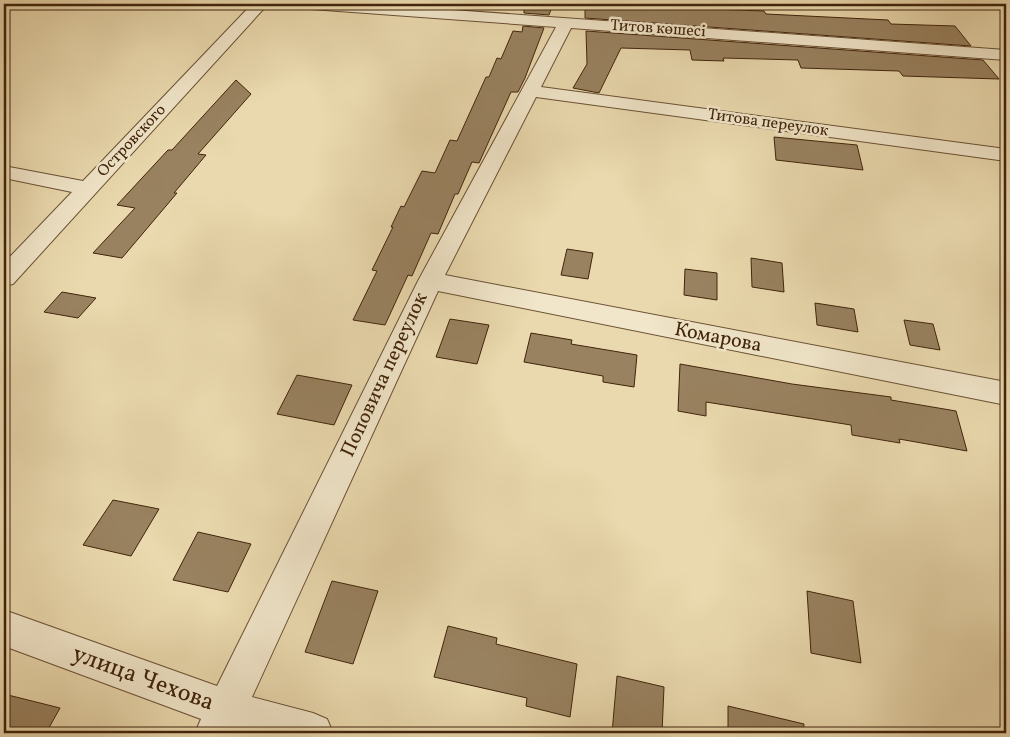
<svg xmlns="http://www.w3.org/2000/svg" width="1010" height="737" viewBox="0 0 1010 737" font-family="Vollkorn,serif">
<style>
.building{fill:#998260;stroke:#41240c}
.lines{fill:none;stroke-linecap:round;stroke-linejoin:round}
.minor-casing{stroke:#6b5134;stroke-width:2}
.minor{fill:#f1e6ca;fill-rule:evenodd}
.labels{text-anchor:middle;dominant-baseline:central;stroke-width:5;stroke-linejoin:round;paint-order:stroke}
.far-street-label{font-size:16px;fill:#41240c;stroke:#f1e6ca}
.street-label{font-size:20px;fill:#41240c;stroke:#f1e6ca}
.near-street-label{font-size:24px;fill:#41240c;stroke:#f1e6ca}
</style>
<rect width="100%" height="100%" fill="#ead9ae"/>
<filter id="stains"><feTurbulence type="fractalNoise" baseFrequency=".004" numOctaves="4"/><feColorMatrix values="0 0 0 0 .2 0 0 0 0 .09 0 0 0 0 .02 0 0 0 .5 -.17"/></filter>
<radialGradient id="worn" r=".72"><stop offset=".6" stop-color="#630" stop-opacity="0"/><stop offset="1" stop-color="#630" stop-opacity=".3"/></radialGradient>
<g class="building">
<path d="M 524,4 L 553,4 L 549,15 L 524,13 Z"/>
<path d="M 585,4 L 764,11 L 766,14 L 888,20 L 891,24 L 955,26 L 971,46 L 585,18 Z"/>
<path d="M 523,26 L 544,28 L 525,78 L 518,92 L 511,92 L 479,163 L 472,162 L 458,194 L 455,194 L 438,234 L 431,233 L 412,276 L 408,275 L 385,325 L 353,320 L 377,271 L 372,270 L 393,227 L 391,227 L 401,206 L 404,207 L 422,171 L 435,173 L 450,140 L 457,141 L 486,77 L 489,77 L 497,58 L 501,59 L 513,31 L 522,32 Z"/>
<path d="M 586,31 L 983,60 L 999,79 L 903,76 L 899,71 L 801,68 L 798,60 L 723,58 L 724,61 L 692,60 L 690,50 L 621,48 L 599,93 L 573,88 L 587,64 Z"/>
<path d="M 236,80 L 251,94 L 198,154 L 206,155 L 174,193 L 177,193 L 122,258 L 93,253 L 135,208 L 117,205 L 168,150 L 172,150 Z"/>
<path d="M 774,137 L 857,145 L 863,170 L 776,160 Z"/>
<path d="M 567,249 L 593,253 L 588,279 L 561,275 Z"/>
<path d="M 751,258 L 782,263 L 784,292 L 752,287 Z"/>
<path d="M 685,269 L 717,273 L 717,300 L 684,295 Z"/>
<path d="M 62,292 L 96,298 L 78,318 L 44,312 Z"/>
<path d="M 815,303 L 854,309 L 858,332 L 817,325 Z"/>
<path d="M 450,319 L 489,325 L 477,364 L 436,357 Z"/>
<path d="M 904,320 L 933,324 L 940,350 L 910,345 Z"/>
<path d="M 531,333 L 572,340 L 571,344 L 637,355 L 634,387 L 603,382 L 603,376 L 524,362 Z"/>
<path d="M 680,364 L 792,384 L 891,397 L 891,400 L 956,411 L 967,451 L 899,439 L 900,443 L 852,435 L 851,425 L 706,402 L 706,416 L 678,411 Z"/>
<path d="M 297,375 L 352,385 L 334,425 L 277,414 Z"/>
<path d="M 113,500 L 159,509 L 131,556 L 83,545 Z"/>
<path d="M 198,532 L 251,544 L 228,592 L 173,580 Z"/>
<path d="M 332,581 L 378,591 L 353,664 L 305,652 Z"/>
<path d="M 807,591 L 853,601 L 861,663 L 811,653 Z"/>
<path d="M 448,626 L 497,638 L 496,644 L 577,664 L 570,717 L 526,706 L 527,698 L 434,677 Z"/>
<path d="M 617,676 L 664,687 L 662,733 L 612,733 Z"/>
<path d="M 4,694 L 60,708 L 46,733 L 4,733 Z"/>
<path d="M 728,706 L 804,724 L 803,733 L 728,733 Z"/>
</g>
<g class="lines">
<g class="minor-casing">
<g id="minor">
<path d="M 252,4 L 268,4 L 13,284 L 4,286 L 4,263 L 72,192 L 4,178 L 4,166 L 83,181 Z"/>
<path d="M 304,4 L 370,4 L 1006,50 L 1006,60 L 571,28 L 541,87 L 1006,149 L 1006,161 L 536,97 L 445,275 L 1006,382 L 1006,405 L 438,291 L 252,697 L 313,713 L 327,719 L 333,733 L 243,733 L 236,731 L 235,733 L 195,733 L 201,719 L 4,646 L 4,610 L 217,686 L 418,281 L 556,27 L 311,9 L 306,7 Z"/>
</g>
</g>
<use href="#minor" class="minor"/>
</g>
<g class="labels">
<g class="far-street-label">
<text transform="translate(658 29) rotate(4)">Титов көшесі</text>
<text transform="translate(768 123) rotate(8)">Титова переулок</text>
<text transform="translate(132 141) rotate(-47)">Островского</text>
</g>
<g class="street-label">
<text transform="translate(718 338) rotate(11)">Комарова</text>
<text transform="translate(385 375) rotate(-65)">Поповича переулок</text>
</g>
<g class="near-street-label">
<text transform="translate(143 679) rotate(20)">улица Чехова</text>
</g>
</g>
<rect width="1010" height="737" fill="none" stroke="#ead9ae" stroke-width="20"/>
<rect x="5" y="5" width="1000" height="727" fill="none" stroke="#41240c" stroke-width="2.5"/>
<rect x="10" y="10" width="990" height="717" fill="none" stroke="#41240c"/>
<rect width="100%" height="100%" filter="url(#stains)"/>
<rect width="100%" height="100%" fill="url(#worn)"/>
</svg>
